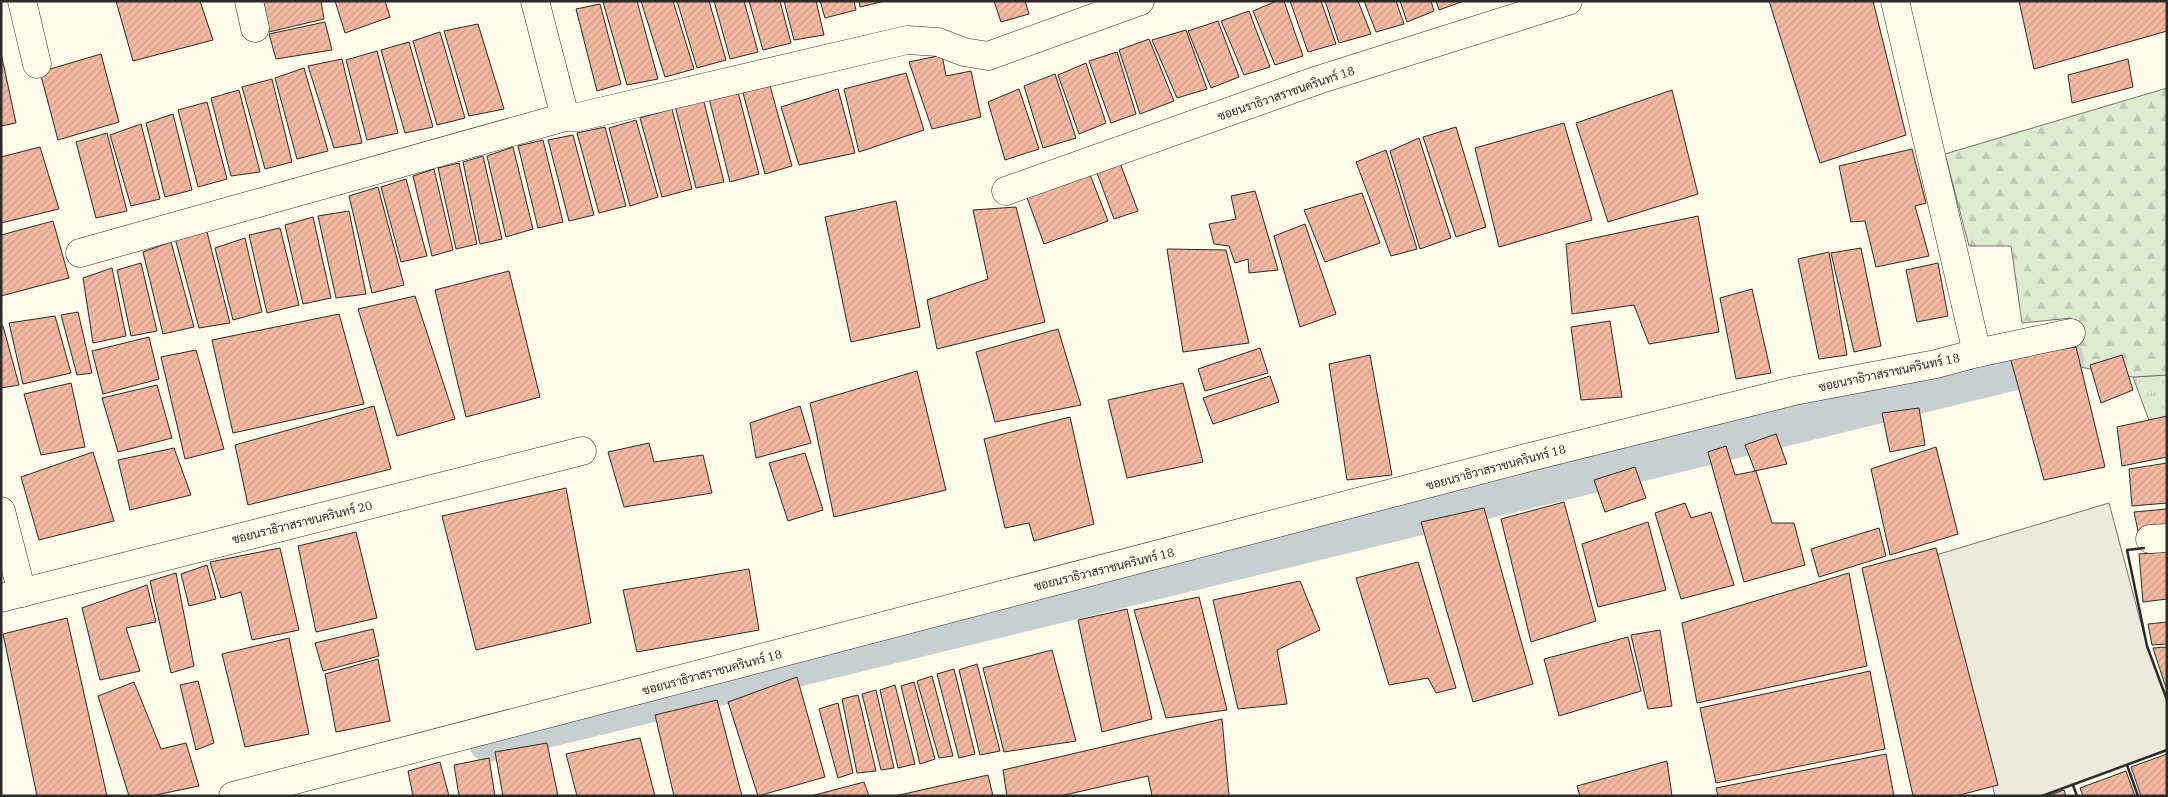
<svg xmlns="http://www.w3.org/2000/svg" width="2168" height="797" viewBox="0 0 2168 797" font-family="'IBM Plex Serif',Sarabun,serif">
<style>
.grass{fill:url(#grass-tufts);stroke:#74746e}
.forest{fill:url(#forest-firs);stroke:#74746e}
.parking{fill:#eceadb;stroke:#74746e}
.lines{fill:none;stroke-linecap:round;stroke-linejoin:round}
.canal{stroke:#c7d0d0;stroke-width:38}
.building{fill:url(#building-hatch);stroke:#2b2b2b}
.minor-casing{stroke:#2b2b2b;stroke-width:29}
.minor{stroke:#fdfbea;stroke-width:28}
.wall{stroke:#2b2b2b;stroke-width:2.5}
.labels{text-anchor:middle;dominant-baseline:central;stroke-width:4;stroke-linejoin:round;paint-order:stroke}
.street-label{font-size:12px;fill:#2b2b2b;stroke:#fdfbea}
</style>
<defs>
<pattern id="grass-tufts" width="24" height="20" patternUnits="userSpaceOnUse" patternTransform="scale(1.25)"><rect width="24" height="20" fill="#deebd1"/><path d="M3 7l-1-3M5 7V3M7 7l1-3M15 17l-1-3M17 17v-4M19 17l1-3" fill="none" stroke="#bfcab4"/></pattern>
<pattern id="forest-firs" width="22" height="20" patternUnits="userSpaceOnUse" patternTransform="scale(1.25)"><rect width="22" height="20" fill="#deebd1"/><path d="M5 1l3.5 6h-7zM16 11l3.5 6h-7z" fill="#bfcab4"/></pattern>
<pattern id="building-hatch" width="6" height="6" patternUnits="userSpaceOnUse" patternTransform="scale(1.25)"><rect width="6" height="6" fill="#f2b8a0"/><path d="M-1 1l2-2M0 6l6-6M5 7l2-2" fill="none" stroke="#d09e8a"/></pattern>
</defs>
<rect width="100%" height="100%" fill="#fdfbea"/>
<path class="grass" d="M 2167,375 L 2167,427 L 2151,426 L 2133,377 Z"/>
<path class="forest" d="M 2167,88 L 2167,375 L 2133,377 L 2080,367 L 2071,318 L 2022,323 L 2011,246 L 1969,246 L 1945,154 Z"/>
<path class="parking" d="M 2109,503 L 2147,646 L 2167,700 L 2167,750 L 2042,796 L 1995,796 L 1936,555 Z"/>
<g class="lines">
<path class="canal" d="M 488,743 L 2065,359"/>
</g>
<g class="building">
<path d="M 116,1 L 200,1 L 213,40 L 133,61 Z"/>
<path d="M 263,1 L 321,1 L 324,19 L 269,32 Z"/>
<path d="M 335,1 L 385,1 L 390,17 L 345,33 Z"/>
<path d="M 637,1 L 658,79 L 627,85 L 603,2 Z"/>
<path d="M 641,1 L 673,1 L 694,69 L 665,77 Z"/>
<path d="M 677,1 L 709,1 L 726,60 L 697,68 Z"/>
<path d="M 714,1 L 744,1 L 758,52 L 730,59 Z"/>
<path d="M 749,1 L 780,1 L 791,43 L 763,50 Z"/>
<path d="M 784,1 L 816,1 L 824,35 L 794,40 Z"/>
<path d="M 820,1 L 854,1 L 856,10 L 825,18 Z"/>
<path d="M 859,1 L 885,1 L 860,7 Z"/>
<path d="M 994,1 L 1025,1 L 1029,14 L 1001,22 Z"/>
<path d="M 1277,1 L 1284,1 L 1303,56 L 1275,65 L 1253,11 Z"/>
<path d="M 1290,1 L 1321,1 L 1336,44 L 1308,52 Z"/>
<path d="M 1325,1 L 1358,1 L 1371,34 L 1339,43 Z"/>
<path d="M 1364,1 L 1396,1 L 1404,24 L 1376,32 Z"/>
<path d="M 1400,1 L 1431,1 L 1434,11 L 1407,22 Z"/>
<path d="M 1436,1 L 1464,1 L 1439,10 Z"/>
<path d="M 1769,1 L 1873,1 L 1906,135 L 1820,163 Z"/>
<path d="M 2019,1 L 2167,1 L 2167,31 L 2034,69 Z"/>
<path d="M 600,4 L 621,84 L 597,91 L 576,9 Z"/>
<path d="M 1249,11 L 1270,67 L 1244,75 L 1221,21 Z"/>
<path d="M 1218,21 L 1239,77 L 1211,88 L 1188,31 Z"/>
<path d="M 325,22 L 332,50 L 276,59 L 269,34 Z"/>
<path d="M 478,24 L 504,109 L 469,116 L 444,31 Z"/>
<path d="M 1186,30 L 1207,89 L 1177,98 L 1152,40 Z"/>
<path d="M 440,32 L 465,118 L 437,125 L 413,41 Z"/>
<path d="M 1149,39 L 1174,101 L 1140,114 L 1119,50 Z"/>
<path d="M 409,42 L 433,127 L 405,133 L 381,50 Z"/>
<path d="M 377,51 L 398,133 L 367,140 L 346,60 Z"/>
<path d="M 1117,52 L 1136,114 L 1111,123 L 1089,61 Z"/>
<path d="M 1,53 L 16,123 L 1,126 Z"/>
<path d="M 101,54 L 119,122 L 58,140 L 40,72 Z"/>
<path d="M 942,55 L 946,76 L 971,71 L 981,117 L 932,129 L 909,62 Z"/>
<path d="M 342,59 L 362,143 L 334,148 L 308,66 Z"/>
<path d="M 2128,59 L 2133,87 L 2072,103 L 2068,75 Z"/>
<path d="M 1086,63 L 1106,123 L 1079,134 L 1058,75 Z"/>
<path d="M 304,68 L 328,151 L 297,159 L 275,78 Z"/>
<path d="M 906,73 L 924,130 L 859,152 L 844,89 Z"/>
<path d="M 1055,74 L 1076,138 L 1043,148 L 1024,86 Z"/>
<path d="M 272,79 L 292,162 L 265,169 L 242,87 Z"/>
<path d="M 769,82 L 792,166 L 765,174 L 743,93 Z"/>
<path d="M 838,89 L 855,153 L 799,165 L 781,107 Z"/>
<path d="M 1019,89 L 1039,149 L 1005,160 L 988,102 Z"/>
<path d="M 239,90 L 260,172 L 231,176 L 211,98 Z"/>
<path d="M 1672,90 L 1698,194 L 1608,222 L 1576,123 Z"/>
<path d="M 738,92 L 759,174 L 730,182 L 709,98 Z"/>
<path d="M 703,98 L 724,182 L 696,188 L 675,106 Z"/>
<path d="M 207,102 L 227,179 L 198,187 L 178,110 Z"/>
<path d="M 672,109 L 692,189 L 662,197 L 640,118 Z"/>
<path d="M 173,114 L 192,190 L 165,197 L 146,123 Z"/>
<path d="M 636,120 L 658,197 L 630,206 L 609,128 Z"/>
<path d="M 1564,123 L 1592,220 L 1499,247 L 1475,148 Z"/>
<path d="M 141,124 L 160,199 L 131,206 L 110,135 Z"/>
<path d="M 605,127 L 626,206 L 599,213 L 577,133 Z"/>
<path d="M 1456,127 L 1486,227 L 1456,237 L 1423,137 Z"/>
<path d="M 107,133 L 127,211 L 96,218 L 76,142 Z"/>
<path d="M 573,135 L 594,215 L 569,221 L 548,140 Z"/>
<path d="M 1419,138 L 1451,238 L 1420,249 L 1390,151 Z"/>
<path d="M 543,140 L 563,222 L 538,228 L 518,146 Z"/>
<path d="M 40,147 L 59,209 L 1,223 L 1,157 Z"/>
<path d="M 513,147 L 533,229 L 506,237 L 487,156 Z"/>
<path d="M 1912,149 L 1926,203 L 1915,206 L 1929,256 L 1876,267 L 1865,221 L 1851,222 L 1839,166 Z"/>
<path d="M 1386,150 L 1417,249 L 1391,256 L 1356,162 Z"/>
<path d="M 483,156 L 502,239 L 480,244 L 463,162 Z"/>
<path d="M 459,163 L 477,244 L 456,249 L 438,168 Z"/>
<path d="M 1120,163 L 1138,211 L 1114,219 L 1097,173 Z"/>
<path d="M 434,169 L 453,250 L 432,256 L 413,176 Z"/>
<path d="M 1089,172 L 1108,221 L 1044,244 L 1026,195 Z"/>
<path d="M 406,179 L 427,256 L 401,262 L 381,187 Z"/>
<path d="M 378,187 L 404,285 L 372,293 L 349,196 Z"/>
<path d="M 1255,191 L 1278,270 L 1249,273 L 1248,259 L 1235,263 L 1229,246 L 1214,244 L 1209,224 L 1236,219 L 1231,196 Z"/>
<path d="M 1362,193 L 1380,243 L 1325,262 L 1304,210 Z"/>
<path d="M 896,201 L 920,327 L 851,342 L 825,217 Z"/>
<path d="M 1016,207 L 1045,322 L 937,349 L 927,300 L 988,279 L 973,210 Z"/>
<path d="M 349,211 L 366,294 L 336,298 L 318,216 Z"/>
<path d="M 1698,216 L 1719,332 L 1649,344 L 1634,305 L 1572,314 L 1566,244 Z"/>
<path d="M 313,217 L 331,298 L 303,304 L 285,225 Z"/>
<path d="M 53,221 L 69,278 L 1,296 L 1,235 Z"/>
<path d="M 1305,224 L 1336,314 L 1300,327 L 1274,236 Z"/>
<path d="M 206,228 L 230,323 L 199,328 L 175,238 Z"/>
<path d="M 280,228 L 299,305 L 267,313 L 249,235 Z"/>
<path d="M 245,238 L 262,312 L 233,320 L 215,248 Z"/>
<path d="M 171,242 L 194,327 L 163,334 L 143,252 Z"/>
<path d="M 1861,248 L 1881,346 L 1854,352 L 1831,253 Z"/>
<path d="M 1167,249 L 1226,250 L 1249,343 L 1183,352 Z"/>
<path d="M 1829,252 L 1847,355 L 1819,359 L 1798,259 Z"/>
<path d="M 141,263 L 157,331 L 131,336 L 117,270 Z"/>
<path d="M 1938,263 L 1948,316 L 1917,322 L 1906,270 Z"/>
<path d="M 112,268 L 126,336 L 93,343 L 83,278 Z"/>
<path d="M 509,271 L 540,397 L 466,417 L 435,290 Z"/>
<path d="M 1752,289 L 1771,373 L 1736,379 L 1720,298 Z"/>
<path d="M 415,296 L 455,419 L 397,436 L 358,309 Z"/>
<path d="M 78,312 L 92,373 L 77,375 L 61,315 Z"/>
<path d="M 339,314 L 364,404 L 233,433 L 212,340 Z"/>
<path d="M 55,316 L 71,373 L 23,384 L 9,323 Z"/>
<path d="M 1610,321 L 1622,397 L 1581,400 L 1571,327 Z"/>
<path d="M 3,326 L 19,385 L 1,388 L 1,327 Z"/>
<path d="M 1058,329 L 1081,405 L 995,422 L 976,352 Z"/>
<path d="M 149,337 L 159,379 L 103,394 L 92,351 Z"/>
<path d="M 2076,347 L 2105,467 L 2044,480 L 2010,357 Z"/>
<path d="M 1260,348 L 1268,373 L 1205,391 L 1198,369 Z"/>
<path d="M 196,350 L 224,449 L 185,459 L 161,357 Z"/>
<path d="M 1370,355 L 1392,475 L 1347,480 L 1329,364 Z"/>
<path d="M 2122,355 L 2133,390 L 2101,403 L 2090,365 Z"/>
<path d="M 917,371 L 946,490 L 834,517 L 810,403 Z"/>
<path d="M 1270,376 L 1279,402 L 1213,424 L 1203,398 Z"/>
<path d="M 71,383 L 85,447 L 41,455 L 24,394 Z"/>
<path d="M 1183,383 L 1203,462 L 1127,478 L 1108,400 Z"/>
<path d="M 157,385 L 172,438 L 118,452 L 102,398 Z"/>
<path d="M 374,406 L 391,469 L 248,505 L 235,445 Z"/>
<path d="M 800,406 L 811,443 L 756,458 L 750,423 Z"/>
<path d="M 1919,408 L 1925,445 L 1890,452 L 1882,413 Z"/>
<path d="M 2167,416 L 2167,457 L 2122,466 L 2117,427 Z"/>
<path d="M 1070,417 L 1094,524 L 1034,541 L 1029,523 L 1005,528 L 984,439 Z"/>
<path d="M 1776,434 L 1787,464 L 1755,471 L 1745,445 Z"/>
<path d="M 649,443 L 654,462 L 703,455 L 712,493 L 624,507 L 608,452 Z"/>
<path d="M 1726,446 L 1735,475 L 1756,471 L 1772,523 L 1794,523 L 1805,565 L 1744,582 L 1708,452 Z"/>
<path d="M 1936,447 L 1958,534 L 1890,555 L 1871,469 Z"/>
<path d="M 174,448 L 191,495 L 130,510 L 118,460 Z"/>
<path d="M 93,452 L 114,521 L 39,540 L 21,477 Z"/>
<path d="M 805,453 L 823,510 L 788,521 L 769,463 Z"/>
<path d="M 2167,463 L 2167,503 L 2132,506 L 2129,469 Z"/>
<path d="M 1635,467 L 1646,498 L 1605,512 L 1594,480 Z"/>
<path d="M 566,488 L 591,623 L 476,650 L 442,516 Z"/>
<path d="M 1564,502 L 1596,621 L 1531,642 L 1501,519 Z"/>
<path d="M 1685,503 L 1691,518 L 1711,512 L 1734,585 L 1681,599 L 1655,513 Z"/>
<path d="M 1484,508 L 1533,684 L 1473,702 L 1421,522 Z"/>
<path d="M 2167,509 L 2167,534 L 2139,536 L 2134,512 Z"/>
<path d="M 1648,522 L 1666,590 L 1598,607 L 1582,544 Z"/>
<path d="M 1879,528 L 1886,556 L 1819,577 L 1811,549 Z"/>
<path d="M 356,532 L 377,618 L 316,632 L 298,546 Z"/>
<path d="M 280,548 L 299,630 L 252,640 L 241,592 L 221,598 L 210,562 Z"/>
<path d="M 1936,548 L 1998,785 L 1956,796 L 1913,796 L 1862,568 Z"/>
<path d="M 2167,552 L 2167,599 L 2143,602 L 2139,554 Z"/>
<path d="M 1418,562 L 1456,688 L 1436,693 L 1428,678 L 1389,685 L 1356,578 Z"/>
<path d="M 207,565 L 216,599 L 189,606 L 181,574 Z"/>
<path d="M 749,569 L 759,630 L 637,652 L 623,590 Z"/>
<path d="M 176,573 L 194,666 L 171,673 L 150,581 Z"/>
<path d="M 1849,573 L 1867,666 L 1697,703 L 1682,623 Z"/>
<path d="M 1300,581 L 1320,630 L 1277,650 L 1287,704 L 1238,709 L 1213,600 Z"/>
<path d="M 147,585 L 156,622 L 126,628 L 140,671 L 100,680 L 82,608 Z"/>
<path d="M 1199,597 L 1227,710 L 1166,718 L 1134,610 Z"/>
<path d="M 1127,609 L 1152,719 L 1102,732 L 1078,620 Z"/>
<path d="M 67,618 L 107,796 L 37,796 L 3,634 Z"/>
<path d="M 2167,622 L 2167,644 L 2152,645 L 2148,624 Z"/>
<path d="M 373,629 L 379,656 L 323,671 L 315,643 Z"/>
<path d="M 1660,630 L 1672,706 L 1648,709 L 1631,635 Z"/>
<path d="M 1628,637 L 1641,691 L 1559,716 L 1544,659 Z"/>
<path d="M 289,638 L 309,734 L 245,747 L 222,654 Z"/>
<path d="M 2167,647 L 2167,691 L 2153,648 Z"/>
<path d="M 1052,650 L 1076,741 L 1004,752 L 983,668 Z"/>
<path d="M 378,659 L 390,721 L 336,732 L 325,674 Z"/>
<path d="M 977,664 L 1000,751 L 980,755 L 959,670 Z"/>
<path d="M 954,669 L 975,754 L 959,758 L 937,674 Z"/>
<path d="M 1870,671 L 1885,749 L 1716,783 L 1700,708 Z"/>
<path d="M 932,676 L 953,756 L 939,758 L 917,681 Z"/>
<path d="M 797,677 L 825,777 L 758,796 L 728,702 Z"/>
<path d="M 198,681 L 214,743 L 196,750 L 180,685 Z"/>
<path d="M 134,682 L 161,749 L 186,743 L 199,786 L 151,796 L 129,796 L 98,696 Z"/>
<path d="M 914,682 L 935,759 L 920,764 L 901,686 Z"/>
<path d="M 895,685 L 915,764 L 898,768 L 880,690 Z"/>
<path d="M 876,690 L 894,768 L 881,770 L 862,694 Z"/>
<path d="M 858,695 L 876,771 L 857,773 L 842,699 Z"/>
<path d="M 717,700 L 742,796 L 674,796 L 655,715 Z"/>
<path d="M 838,703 L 853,773 L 838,778 L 819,709 Z"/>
<path d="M 1222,719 L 1229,796 L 1152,796 L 1148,776 L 1060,796 L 1007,796 L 1003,770 Z"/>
<path d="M 640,738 L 655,796 L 577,796 L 566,754 Z"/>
<path d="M 547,743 L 558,796 L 503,796 L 495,752 Z"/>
<path d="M 1886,754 L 1894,796 L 1718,796 L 1716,788 Z"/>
<path d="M 2167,754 L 2167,796 L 2141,796 L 2131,767 Z"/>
<path d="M 489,758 L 495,796 L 459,796 L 454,765 Z"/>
<path d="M 1667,761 L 1672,796 L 1580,796 L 1577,786 Z"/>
<path d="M 440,762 L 449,796 L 413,796 L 408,771 Z"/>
<path d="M 2126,771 L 2135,796 L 2083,796 L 2080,788 Z"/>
<path d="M 988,775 L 993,796 L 895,796 Z"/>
<path d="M 864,782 L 869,796 L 811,796 Z"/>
<path d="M 2064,790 L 2066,796 L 2047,796 Z"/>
</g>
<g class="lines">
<g class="minor-casing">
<g id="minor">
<path d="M 22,1 L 37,64"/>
<path d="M 249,1 L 255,28"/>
<path d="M 535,1 L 565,117"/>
<path d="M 1895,1 L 1977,353"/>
<path d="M 1006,191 L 1318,80 L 1568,1"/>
<path d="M 80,253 L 565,117 L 578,117 L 907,40 L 938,42 L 964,52 L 988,56 L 1140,1"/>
<path d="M 1,511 L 22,593"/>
<path d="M 2150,539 L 2167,538"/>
<path d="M 1,598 L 582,451"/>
<path d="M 233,796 L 1530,457 L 1794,391 L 1936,364 L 1977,353 L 2071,333"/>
</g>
</g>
<use href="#minor" class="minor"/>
<g class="wall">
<path d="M 2144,548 L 2127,550 L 2147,646 L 2167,700"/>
<path d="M 2127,765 L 2138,796"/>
<path d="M 2073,785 L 2077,796"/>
<path d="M 2042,796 L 2167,750"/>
</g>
</g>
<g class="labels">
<g class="street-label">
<text transform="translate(1286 93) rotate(-19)">ซอยนราธิวาสราชนครินทร์ 18</text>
<text transform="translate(1889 372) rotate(-12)">ซอยนราธิวาสราชนครินทร์ 18</text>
<text transform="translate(1496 467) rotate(-15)">ซอยนราธิวาสราชนครินทร์ 18</text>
<text transform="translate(302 522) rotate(-14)">ซอยนราธิวาสราชนครินทร์ 20</text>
<text transform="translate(1104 569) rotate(-14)">ซอยนราธิวาสราชนครินทร์ 18</text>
<text transform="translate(712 672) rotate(-15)">ซอยนราธิวาสราชนครินทร์ 18</text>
</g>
</g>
<rect width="2168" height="797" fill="none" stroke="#2b2b2b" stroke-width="5"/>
</svg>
